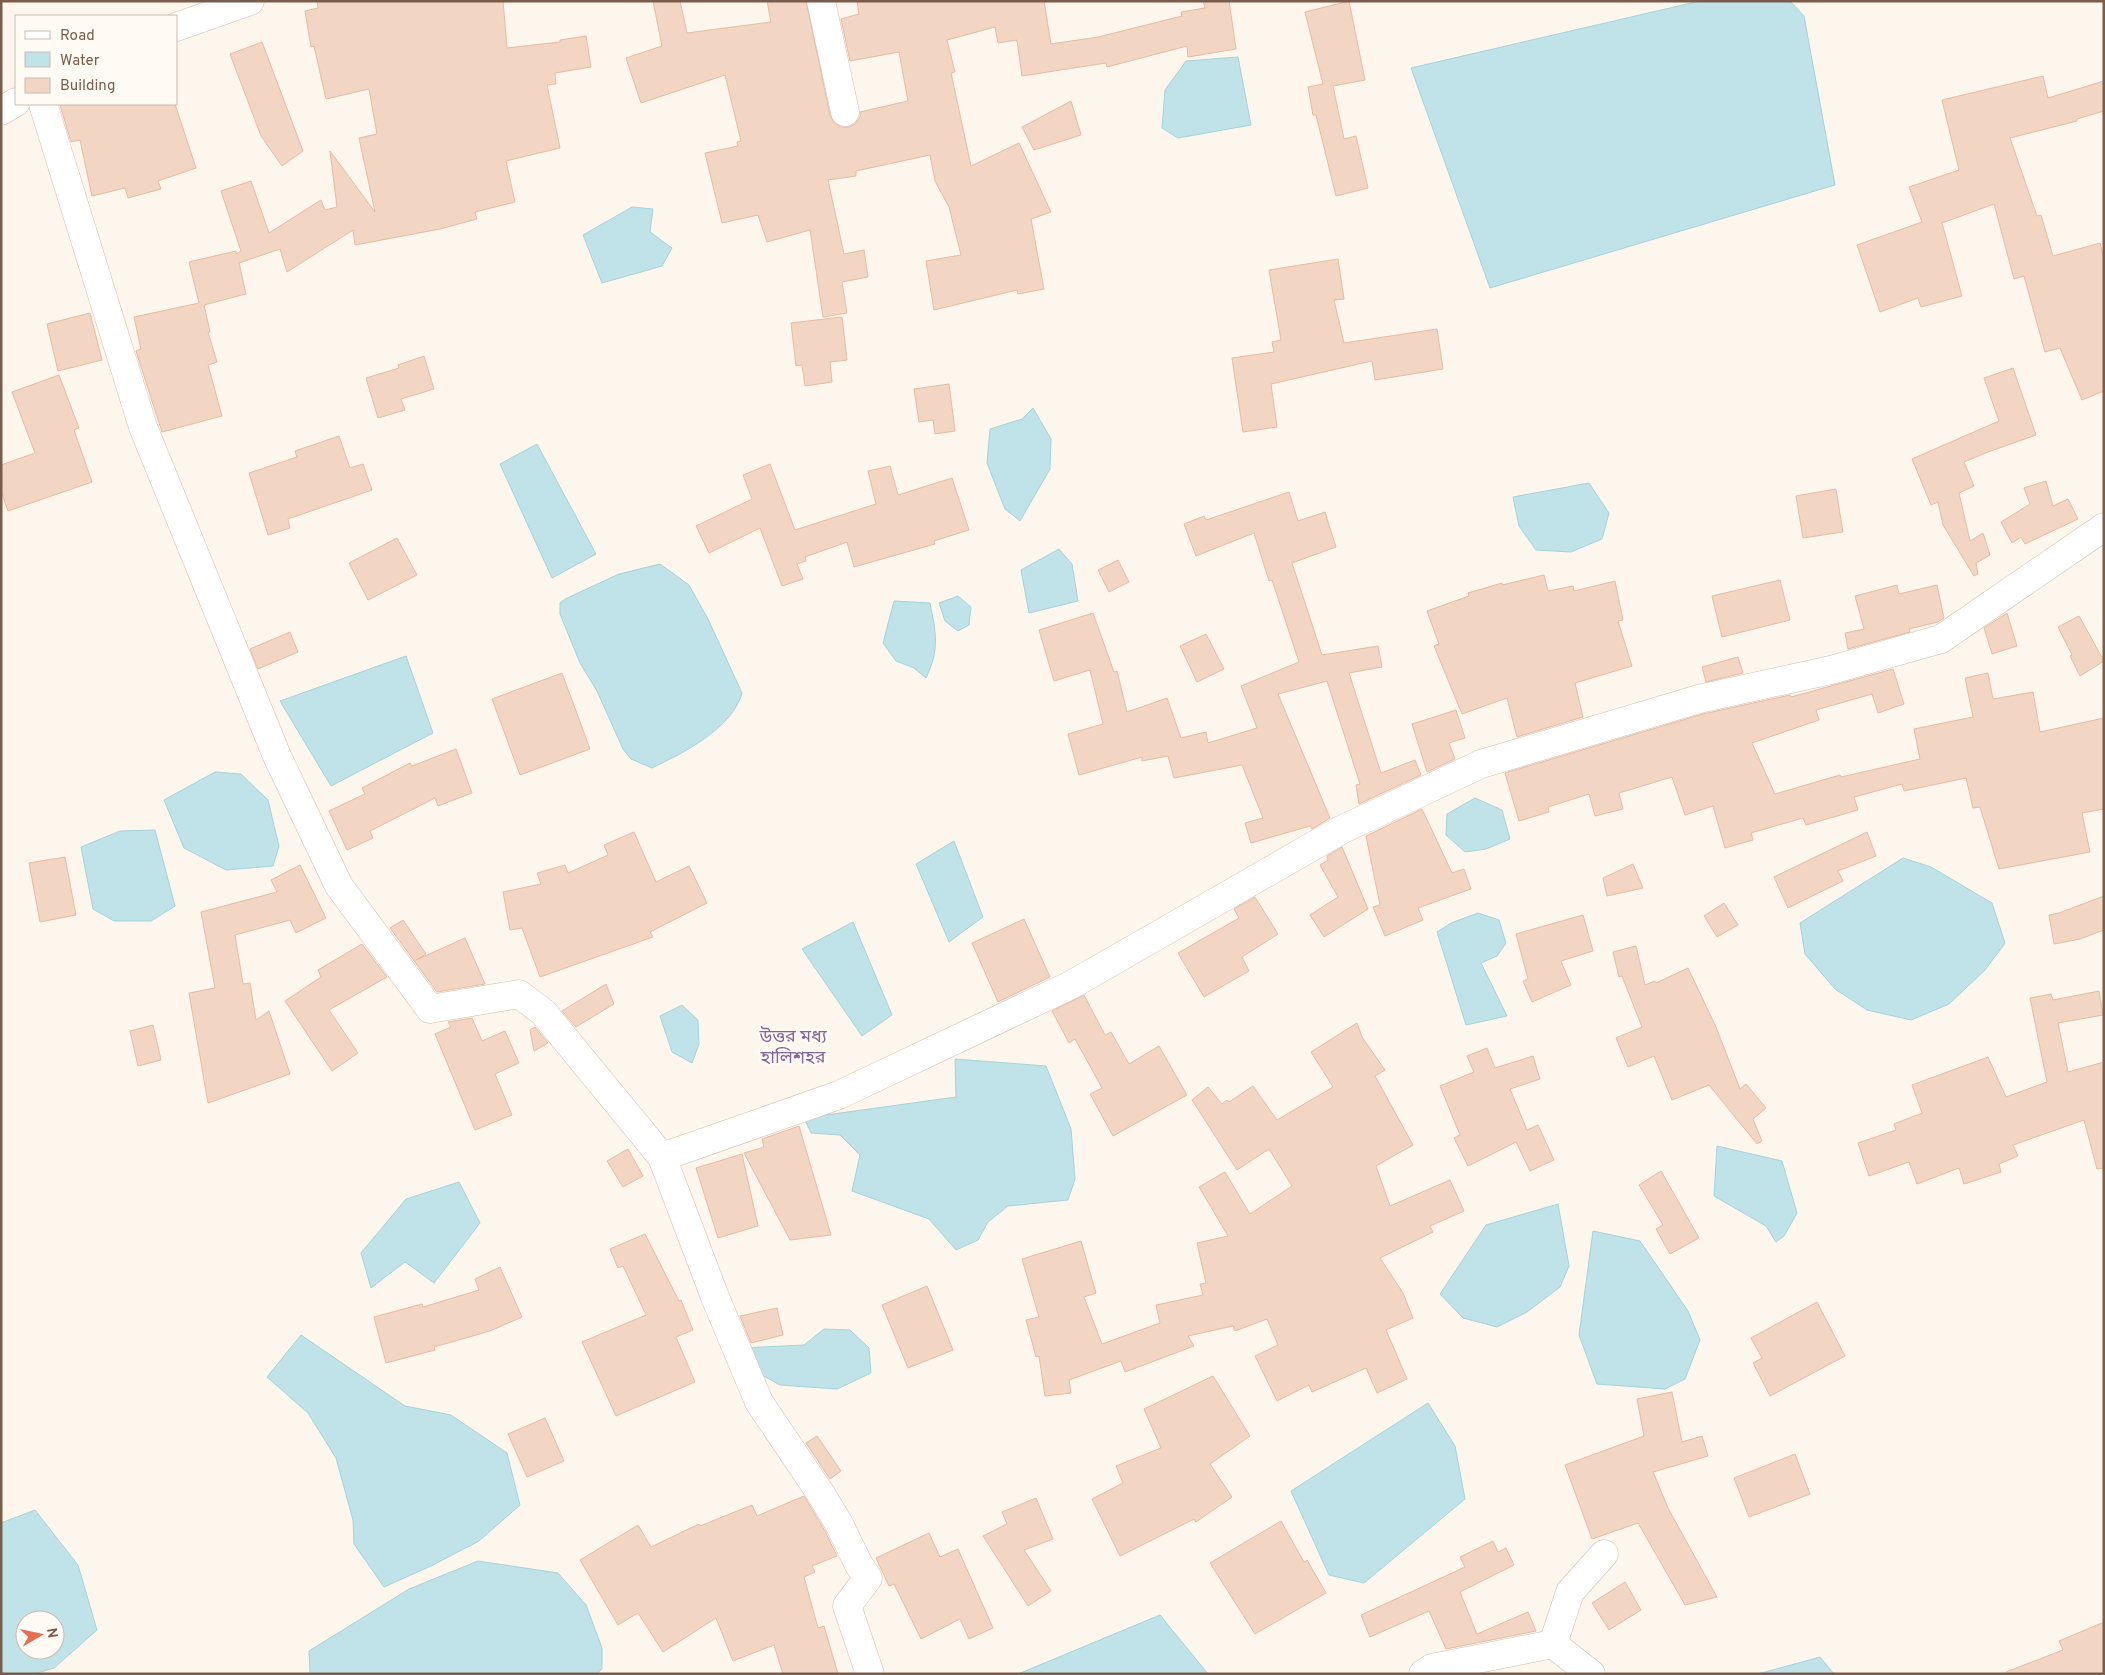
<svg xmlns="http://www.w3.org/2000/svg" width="2105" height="1675" viewBox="0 0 2105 1675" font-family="Overpass,'Noto Sans Bengali',sans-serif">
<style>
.water{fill:#bfe3e8;stroke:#a5d3da;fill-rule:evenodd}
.building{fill:#f3d5c3;stroke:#e6bba3}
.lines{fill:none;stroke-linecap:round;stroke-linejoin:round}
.minor-casing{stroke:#d1beb0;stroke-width:29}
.minor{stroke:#fff;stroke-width:28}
.labels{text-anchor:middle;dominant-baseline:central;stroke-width:5;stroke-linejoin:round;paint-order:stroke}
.neighbourhood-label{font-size:18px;fill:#846695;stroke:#fffaf3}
</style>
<rect width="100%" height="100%" fill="#fdf6ec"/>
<g class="water">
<path d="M 1700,1 L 1790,1 L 1804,16 L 1835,185 L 1490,288 L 1411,68 Z"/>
<path d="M 1238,57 L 1251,125 L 1178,138 L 1162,128 L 1165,90 L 1186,61 Z"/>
<path d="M 632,207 L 653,209 L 650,232 L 672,248 L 662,266 L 602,283 L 583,235 Z"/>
<path d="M 1033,408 L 1051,439 L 1050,469 L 1020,521 L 1005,509 L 987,463 L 990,429 L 1022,419 Z"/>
<path d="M 537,444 L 596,554 L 552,578 L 500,464 Z"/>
<path d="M 1589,483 L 1609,513 L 1602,539 L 1571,552 L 1536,550 L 1519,526 L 1513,497 Z"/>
<path d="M 1059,549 L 1072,564 L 1078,601 L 1029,613 L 1021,570 Z"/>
<path d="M 660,564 L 689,585 L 708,619 L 742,693 C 732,729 683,753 652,768 L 631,759 L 623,749 L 597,691 L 580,663 L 560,614 L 560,603 L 565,599 L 619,574 Z"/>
<path d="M 958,596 L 971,607 L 969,625 L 958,631 L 945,621 L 939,603 Z"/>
<path d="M 894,601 L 930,603 C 936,633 940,649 926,678 L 914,668 L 896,661 L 883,643 Z"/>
<path d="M 406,656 L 433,733 L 331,786 L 280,701 Z"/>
<path d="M 215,772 L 241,774 L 268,800 L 279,846 L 273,866 L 226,870 L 184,848 L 164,800 Z"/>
<path d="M 1475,798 L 1502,810 L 1510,839 L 1486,849 L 1465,852 L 1446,835 L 1447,814 Z"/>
<path d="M 155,830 L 175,906 L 151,921 L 114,921 L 93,909 L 81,847 L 120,831 Z"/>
<path d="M 954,841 L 983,917 L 949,942 L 916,864 Z"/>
<path d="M 1903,858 L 1931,867 L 1992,903 L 2005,943 L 1985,970 L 1949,1004 L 1911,1020 L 1867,1010 L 1835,989 L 1805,954 L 1800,923 Z"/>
<path d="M 1478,913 L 1499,920 L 1506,943 L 1497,956 L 1481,963 L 1507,1016 L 1466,1025 L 1437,932 L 1451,923 Z"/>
<path d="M 853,922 L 892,1015 L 862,1036 L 802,949 Z"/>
<path d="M 682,1005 L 698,1020 L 699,1044 L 692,1063 L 672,1052 L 660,1016 Z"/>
<path d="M 955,1059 L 1046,1066 L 1071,1129 L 1075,1179 L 1068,1200 L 1008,1206 L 988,1222 L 978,1240 L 956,1250 L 929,1219 L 852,1191 L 860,1155 L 840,1135 L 811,1133 L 804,1118 L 956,1097 Z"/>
<path d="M 1717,1146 L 1782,1161 L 1797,1213 L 1784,1236 L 1776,1242 L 1766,1226 L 1714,1196 Z"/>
<path d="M 459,1182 L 480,1223 L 434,1283 L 405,1262 L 371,1288 L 361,1253 L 406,1199 Z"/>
<path d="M 1558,1204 L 1569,1266 L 1560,1287 L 1527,1312 L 1497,1327 L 1463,1318 L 1440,1294 L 1486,1225 Z"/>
<path d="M 1593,1231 L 1640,1241 L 1688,1311 L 1700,1340 L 1685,1379 L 1665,1389 L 1597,1384 L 1579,1335 Z"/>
<path d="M 824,1329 L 850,1330 L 869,1348 L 871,1373 L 837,1389 L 780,1385 L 753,1370 L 741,1348 L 804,1345 Z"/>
<path d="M 301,1335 L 405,1406 L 451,1415 L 507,1453 L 520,1505 L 479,1541 L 431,1566 L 384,1587 L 354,1544 L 353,1520 L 336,1458 L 308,1413 L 267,1377 Z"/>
<path d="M 1428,1403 L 1455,1446 L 1465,1499 L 1364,1583 L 1329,1575 L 1291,1491 Z"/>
<path d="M 35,1510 L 78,1565 L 97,1630 L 54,1668 L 34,1674 L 1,1674 L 1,1523 ZM 25,1620 L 55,1620 L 55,1650 L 25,1650 Z"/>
<path d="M 478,1561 L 558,1573 L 586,1605 L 602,1648 L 602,1669 L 596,1674 L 310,1674 L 309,1651 L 409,1589 Z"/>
<path d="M 1160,1615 L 1208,1674 L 1018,1674 Z"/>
<path d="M 1820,1657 L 1834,1674 L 1758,1674 Z"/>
</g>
<g class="building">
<path d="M 317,1 L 503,1 L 507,48 L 560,42 L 560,40 L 586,36 L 591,67 L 555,73 L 556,84 L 547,85 L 560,148 L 506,161 L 515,202 L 475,212 L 477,219 L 440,229 L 355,245 L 353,230 L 287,272 L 280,249 L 239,263 L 246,294 L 204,305 L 210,332 L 208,332 L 217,362 L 208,365 L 222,416 L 162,432 L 136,351 L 141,349 L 134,317 L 199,303 L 189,262 L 236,251 L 236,254 L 241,251 L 221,191 L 251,181 L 269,233 L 321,200 L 325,210 L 337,207 L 330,151 L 375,212 L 359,138 L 377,134 L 369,89 L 326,99 L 314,46 L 311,47 L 305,11 L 318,8 Z"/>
<path d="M 653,1 L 680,1 L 687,33 L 771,22 L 767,1 L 806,1 L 830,115 L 834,123 L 841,127 L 849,127 L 855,124 L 860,117 L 860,112 L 908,101 L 899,52 L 850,61 L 841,19 L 859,14 L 857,1 L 1044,1 L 1051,44 L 1098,37 L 1182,16 L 1181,12 L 1205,8 L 1203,1 L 1229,1 L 1236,49 L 1188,57 L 1187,46 L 1107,67 L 1106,63 L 1022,76 L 1017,40 L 998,43 L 995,27 L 947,40 L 955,72 L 951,73 L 971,166 L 1019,143 L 1051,212 L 1031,219 L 1044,289 L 1018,294 L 1017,290 L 934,310 L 926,261 L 961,255 L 949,207 L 935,181 L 930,155 L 856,171 L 856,176 L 828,180 L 844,254 L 864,250 L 868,277 L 842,282 L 847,313 L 823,317 L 810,230 L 767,242 L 758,215 L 722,223 L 705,153 L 738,146 L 737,142 L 741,141 L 725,75 L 641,103 L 626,58 L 662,46 Z"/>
<path d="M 1349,1 L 1365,80 L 1333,86 L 1344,139 L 1356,136 L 1368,188 L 1336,196 L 1316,115 L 1313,115 L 1308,87 L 1323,84 L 1305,12 Z"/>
<path d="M 262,42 L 303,151 L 282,166 L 261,136 L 230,54 Z"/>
<path d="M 2043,76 L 2048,98 L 2104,81 L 2104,111 L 2077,119 L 2077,121 L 2010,138 L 2037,216 L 2041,215 L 2053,256 L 2100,243 L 2104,259 L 2104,391 L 2082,400 L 2060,348 L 2045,352 L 2024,276 L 2014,279 L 1994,204 L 1942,223 L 1962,296 L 1921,307 L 1918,298 L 1880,312 L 1857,245 L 1922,222 L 1909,187 L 1959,170 L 1942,100 Z"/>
<path d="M 1071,101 L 1081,135 L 1034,150 L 1022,127 Z"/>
<path d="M 64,104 L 175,104 L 196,168 L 158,181 L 161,189 L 128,198 L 125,188 L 92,196 L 80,140 L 71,142 L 60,105 Z"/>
<path d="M 1338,259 L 1344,299 L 1334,300 L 1344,343 L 1437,329 L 1443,369 L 1375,380 L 1372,361 L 1271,384 L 1277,427 L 1243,432 L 1232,358 L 1274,352 L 1272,342 L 1281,340 L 1269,270 Z"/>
<path d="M 90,313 L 102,360 L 58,371 L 47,324 Z"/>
<path d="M 842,317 L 847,360 L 830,362 L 832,382 L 805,386 L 802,365 L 796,366 L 791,323 Z"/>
<path d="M 424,356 L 434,389 L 401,399 L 405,410 L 378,418 L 366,378 L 399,368 L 398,365 Z"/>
<path d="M 2013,368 L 2036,435 L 1988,452 L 1964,462 L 1974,486 L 1959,493 L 1970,541 L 1983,533 L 1990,555 L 1976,563 L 1978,574 L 1974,576 L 1943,525 L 1938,502 L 1931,505 L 1912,459 L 1999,421 L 1984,378 Z"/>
<path d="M 59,375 L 79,428 L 74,430 L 92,482 L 8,511 L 1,491 L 1,465 L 35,453 L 12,392 Z"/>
<path d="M 949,384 L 955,431 L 935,434 L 933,420 L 919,422 L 914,389 Z"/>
<path d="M 339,436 L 350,468 L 363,464 L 372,490 L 288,519 L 290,528 L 268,535 L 249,473 L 297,457 L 295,451 Z"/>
<path d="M 770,464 L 795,530 L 876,504 L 868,471 L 890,466 L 898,495 L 952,478 L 969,530 L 934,541 L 935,544 L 854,567 L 847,542 L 805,557 L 806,561 L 797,564 L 803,579 L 782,586 L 760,528 L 709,553 L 696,526 L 752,499 L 743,475 Z"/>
<path d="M 2046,481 L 2053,506 L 2068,499 L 2078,519 L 2025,544 L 2021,537 L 2012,543 L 2001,522 L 2030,504 L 2024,488 Z"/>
<path d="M 1836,489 L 1843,532 L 1803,538 L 1796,496 Z"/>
<path d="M 1289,492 L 1298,521 L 1325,512 L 1336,547 L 1292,563 L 1322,655 L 1378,646 L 1382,667 L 1349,673 L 1381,773 L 1415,760 L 1421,775 L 1359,804 L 1356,785 L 1360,784 L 1327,681 L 1278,694 L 1330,818 L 1312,829 L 1310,826 L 1251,843 L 1245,823 L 1263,818 L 1242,765 L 1174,778 L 1168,756 L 1142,761 L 1142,757 L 1079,775 L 1068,734 L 1103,724 L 1090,670 L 1054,681 L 1039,630 L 1093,613 L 1114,672 L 1117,671 L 1127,712 L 1167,698 L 1181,738 L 1206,732 L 1208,743 L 1257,728 L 1241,686 L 1299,662 L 1272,580 L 1269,581 L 1254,533 L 1196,556 L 1184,524 L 1204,516 L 1206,520 Z"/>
<path d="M 397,538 L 417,575 L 368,600 L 349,563 Z"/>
<path d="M 1118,560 L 1129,582 L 1109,592 L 1098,570 Z"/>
<path d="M 1544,575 L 1548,591 L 1573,586 L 1574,591 L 1615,581 L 1623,620 L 1618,621 L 1632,666 L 1575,683 L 1583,717 L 1517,737 L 1507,698 L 1462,714 L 1434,646 L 1439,644 L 1427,611 L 1469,596 L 1468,593 L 1502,583 L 1502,585 Z"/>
<path d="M 1780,580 L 1790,620 L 1722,637 L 1712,596 Z"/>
<path d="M 1897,585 L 1899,594 L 1937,585 L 1944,618 L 1938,622 L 1909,629 L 1910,632 L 1848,649 L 1845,633 L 1864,629 L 1855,596 Z"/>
<path d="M 2007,613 L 2017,646 L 1992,654 L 1984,628 Z"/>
<path d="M 2079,616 L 2104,661 L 2080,676 L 2070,656 L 2072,655 L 2058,627 Z"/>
<path d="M 290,632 L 298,652 L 258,669 L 250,649 Z"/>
<path d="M 1206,634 L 1224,669 L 1197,682 L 1180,646 Z"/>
<path d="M 1738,657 L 1743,673 L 1706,682 L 1702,667 Z"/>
<path d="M 1893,669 L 1904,704 L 1878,713 L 1872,694 L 1816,710 L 1819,720 L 1752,743 L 1775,794 L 1840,775 L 1841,777 L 1920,759 L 1914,729 L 1973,717 L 1965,678 L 1988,673 L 1993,699 L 2033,692 L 2040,732 L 2104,718 L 2104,809 L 2082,813 L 2090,852 L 1999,869 L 1980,807 L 1973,808 L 1966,778 L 1904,791 L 1902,784 L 1854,797 L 1858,810 L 1806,825 L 1803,818 L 1751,833 L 1753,840 L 1725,848 L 1713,806 L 1685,815 L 1672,777 L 1619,793 L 1623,809 L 1595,816 L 1589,794 L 1548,807 L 1549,812 L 1519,821 L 1505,773 L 1703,714 L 1790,695 L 1791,697 Z"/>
<path d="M 562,673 L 590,749 L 520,775 L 492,699 Z"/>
<path d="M 1456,710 L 1465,738 L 1449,743 L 1455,759 L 1427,772 L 1412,724 Z"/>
<path d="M 456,749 L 472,793 L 438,806 L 435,798 L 370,831 L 373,838 L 347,850 L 329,811 L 365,794 L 362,788 L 410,763 L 412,766 Z"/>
<path d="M 1422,809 L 1452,873 L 1464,869 L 1471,889 L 1418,908 L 1423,920 L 1385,936 L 1373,907 L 1380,905 L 1366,836 Z"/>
<path d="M 634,832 L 656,882 L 689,866 L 707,903 L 650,932 L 653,937 L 540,977 L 522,928 L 510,930 L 503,892 L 541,884 L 537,873 L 565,865 L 568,873 L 608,855 L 604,845 Z"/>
<path d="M 1867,832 L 1876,856 L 1838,871 L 1843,881 L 1788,908 L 1774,877 Z"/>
<path d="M 1342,847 L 1368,909 L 1324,937 L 1310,915 L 1338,897 L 1320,865 L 1328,860 L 1327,856 Z"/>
<path d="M 65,857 L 76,915 L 40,922 L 29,863 Z"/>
<path d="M 1633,864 L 1643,888 L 1607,896 L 1603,878 Z"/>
<path d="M 300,865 L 326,918 L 296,933 L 290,920 L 235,935 L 243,984 L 250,983 L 256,1020 L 269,1011 L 290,1074 L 208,1103 L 189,993 L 215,988 L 201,912 L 277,892 L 271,880 Z"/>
<path d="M 2104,896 L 2104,930 L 2080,939 L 2054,944 L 2049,915 L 2059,913 Z"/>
<path d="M 1255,897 L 1278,934 L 1242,957 L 1249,971 L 1204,997 L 1178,953 L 1239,918 L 1234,909 Z"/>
<path d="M 1724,903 L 1738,925 L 1717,937 L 1704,916 Z"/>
<path d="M 1583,915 L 1593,951 L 1561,961 L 1571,985 L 1532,1002 L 1523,981 L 1528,979 L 1516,934 Z"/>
<path d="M 1024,919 L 1050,977 L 998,1002 L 972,943 Z"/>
<path d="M 403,920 L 426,954 L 416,960 L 465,938 L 485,984 L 437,992 L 390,928 Z"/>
<path d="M 362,944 L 387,977 L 329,1010 L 358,1053 L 332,1071 L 285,1001 L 321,977 L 318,970 Z"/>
<path d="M 1636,946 L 1645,985 L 1655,981 L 1656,983 L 1688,968 L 1716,1027 L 1740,1089 L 1746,1084 L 1766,1108 L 1753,1119 L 1762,1141 L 1757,1144 L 1709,1085 L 1672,1100 L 1654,1056 L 1628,1067 L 1616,1038 L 1642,1027 L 1622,976 L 1619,977 L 1613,952 Z"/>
<path d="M 606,984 L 614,1004 L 576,1027 L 562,1011 Z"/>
<path d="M 2099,991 L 2103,1015 L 2058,1023 L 2068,1072 L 2104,1062 L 2104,1168 L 2097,1169 L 2084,1120 L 2013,1145 L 2018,1156 L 1999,1164 L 2001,1172 L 1964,1184 L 1959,1168 L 1917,1184 L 1909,1162 L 1869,1176 L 1858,1143 L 1896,1130 L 1894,1124 L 1922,1113 L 1912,1085 L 1988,1057 L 2006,1097 L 2047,1082 L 2030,998 L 2051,994 L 2053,1000 Z"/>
<path d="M 1084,995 L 1105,1035 L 1111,1032 L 1129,1064 L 1159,1046 L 1187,1095 L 1113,1136 L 1090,1094 L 1102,1088 L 1075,1039 L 1069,1043 L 1052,1011 Z"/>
<path d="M 472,1018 L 482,1041 L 505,1031 L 519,1063 L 495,1074 L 512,1115 L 475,1130 L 435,1034 L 451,1027 L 448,1022 Z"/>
<path d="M 1357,1023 L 1362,1037 L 1385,1070 L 1375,1076 L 1413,1145 L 1376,1166 L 1390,1206 L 1450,1180 L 1464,1211 L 1430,1226 L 1433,1232 L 1380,1258 L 1403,1293 L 1413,1318 L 1386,1330 L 1407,1379 L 1377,1393 L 1366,1368 L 1312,1392 L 1309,1385 L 1277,1401 L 1255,1356 L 1278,1345 L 1267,1319 L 1235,1331 L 1233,1326 L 1188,1336 L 1194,1346 L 1125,1372 L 1121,1361 L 1069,1380 L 1071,1393 L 1045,1396 L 1039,1356 L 1036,1357 L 1026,1320 L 1039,1317 L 1022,1259 L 1081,1241 L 1096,1293 L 1084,1297 L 1102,1344 L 1160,1323 L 1156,1305 L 1203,1295 L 1200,1284 L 1206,1283 L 1197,1243 L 1228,1236 L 1199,1187 L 1225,1172 L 1250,1214 L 1292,1186 L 1269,1149 L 1237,1170 L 1192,1100 L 1208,1087 L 1222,1104 L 1227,1100 L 1229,1102 L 1253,1086 L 1277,1120 L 1333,1087 L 1311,1052 Z"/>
<path d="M 153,1025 L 161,1060 L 138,1066 L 130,1031 Z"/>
<path d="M 535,1027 L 548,1043 L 534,1051 L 530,1030 Z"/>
<path d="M 1487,1048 L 1495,1068 L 1533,1056 L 1540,1079 L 1510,1089 L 1527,1130 L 1538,1125 L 1554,1160 L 1530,1171 L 1516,1142 L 1468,1166 L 1454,1138 L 1460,1135 L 1440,1086 L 1474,1072 L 1467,1056 Z"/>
<path d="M 799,1126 L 831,1235 L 790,1240 L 744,1153 L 764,1147 L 762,1139 Z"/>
<path d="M 628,1149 L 643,1176 L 623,1187 L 607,1161 Z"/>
<path d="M 742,1154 L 758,1226 L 718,1238 L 696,1168 Z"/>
<path d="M 1661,1171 L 1699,1238 L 1670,1254 L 1656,1229 L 1663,1225 L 1639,1185 Z"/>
<path d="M 645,1234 L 679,1301 L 681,1300 L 693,1330 L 676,1337 L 695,1382 L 616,1416 L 582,1342 L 646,1315 L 623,1266 L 618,1268 L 610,1249 Z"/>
<path d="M 500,1267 L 522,1317 L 490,1331 L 434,1347 L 435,1350 L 386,1363 L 374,1317 L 422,1304 L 423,1307 L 479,1290 L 475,1279 Z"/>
<path d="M 927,1286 L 953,1350 L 908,1368 L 882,1305 Z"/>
<path d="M 1817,1302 L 1845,1356 L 1770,1396 L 1753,1363 L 1762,1358 L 1751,1338 Z"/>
<path d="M 777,1308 L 783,1335 L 751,1343 L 740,1316 Z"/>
<path d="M 1213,1376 L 1250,1436 L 1210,1464 L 1232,1497 L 1196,1522 L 1194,1519 L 1120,1556 L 1092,1499 L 1123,1483 L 1116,1466 L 1161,1448 L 1144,1409 Z"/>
<path d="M 1672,1392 L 1682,1442 L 1702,1436 L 1708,1456 L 1653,1472 L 1668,1508 L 1717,1597 L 1685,1605 L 1638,1523 L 1592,1539 L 1565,1465 L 1644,1436 L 1637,1399 Z"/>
<path d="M 545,1418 L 564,1461 L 527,1477 L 508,1434 Z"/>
<path d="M 817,1436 L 841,1471 L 830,1479 L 806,1443 Z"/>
<path d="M 1795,1454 L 1810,1494 L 1749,1517 L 1734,1478 Z"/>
<path d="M 804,1496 L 825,1531 L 837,1556 L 812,1566 L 815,1572 L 804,1577 L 818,1628 L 824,1626 L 838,1674 L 783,1674 L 774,1645 L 733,1661 L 716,1618 L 663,1652 L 638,1613 L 618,1625 L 580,1560 L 638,1525 L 651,1547 L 699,1524 L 700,1526 L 752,1505 L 757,1516 Z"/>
<path d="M 1036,1498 L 1053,1539 L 1024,1550 L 1051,1591 L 1028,1606 L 983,1536 L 1007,1524 L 1002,1512 Z"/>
<path d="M 1281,1521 L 1304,1562 L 1307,1560 L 1326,1593 L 1255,1634 L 1210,1563 Z"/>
<path d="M 929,1533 L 940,1557 L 958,1549 L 993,1628 L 969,1639 L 960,1619 L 921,1639 L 894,1584 L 889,1586 L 876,1558 Z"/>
<path d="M 1493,1541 L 1498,1552 L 1506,1548 L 1514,1565 L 1460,1592 L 1477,1634 L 1528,1612 L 1536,1631 L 1446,1649 L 1429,1611 L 1370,1637 L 1361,1615 L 1465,1567 L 1460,1557 Z"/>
<path d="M 1625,1582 L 1641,1610 L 1609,1630 L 1592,1603 Z"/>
<path d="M 2104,1622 L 2104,1674 L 2006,1674 L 2006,1672 L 2063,1650 L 2059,1641 Z"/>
</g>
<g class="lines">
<g class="minor-casing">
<g id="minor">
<path d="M 821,1 L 845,112"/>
<path d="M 176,27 L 250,1"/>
<path d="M 43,104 L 143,427 L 277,756 L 339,886 L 430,1009 L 519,994 L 543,1012 L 662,1157 L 715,1297 L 759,1402 L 821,1494 L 839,1524 L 859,1565 L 868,1578 L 847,1606 L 870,1674"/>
<path d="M 1,111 L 16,102"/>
<path d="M 662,1157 L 839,1095 L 1071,985 L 1341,830 L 1481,764 L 1699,699 L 1831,670 L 1941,639 L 2104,527"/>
<path d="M 1553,1644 L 1570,1592 L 1604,1554"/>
<path d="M 1423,1674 L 1432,1668 L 1553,1644 L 1591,1674"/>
</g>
</g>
<use href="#minor" class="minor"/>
</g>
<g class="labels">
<g class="neighbourhood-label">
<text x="793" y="1037">উত্তর মধ্য<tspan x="793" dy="21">হালিশহর</tspan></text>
</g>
</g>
<rect width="2105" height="1675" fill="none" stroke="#7a5c4d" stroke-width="5"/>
<rect x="15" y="15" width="162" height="90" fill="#fffaf3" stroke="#cabbb1"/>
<rect x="25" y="31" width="25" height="8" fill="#ffffff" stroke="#cabbb1"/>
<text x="60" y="40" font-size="15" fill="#7a5c4d">Road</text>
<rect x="25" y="52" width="25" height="15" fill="#bfe3e8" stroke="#cabbb1"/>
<text x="60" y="65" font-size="15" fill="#7a5c4d">Water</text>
<rect x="25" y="78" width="25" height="15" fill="#f3d5c3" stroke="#cabbb1"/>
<text x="60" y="90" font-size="15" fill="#7a5c4d">Building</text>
<g transform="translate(40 1635) rotate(81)"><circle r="24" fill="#fffaf3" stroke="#cabbb1"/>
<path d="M0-4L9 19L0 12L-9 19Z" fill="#e76f51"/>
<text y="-8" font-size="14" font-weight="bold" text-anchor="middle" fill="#7a5c4d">N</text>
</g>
</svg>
